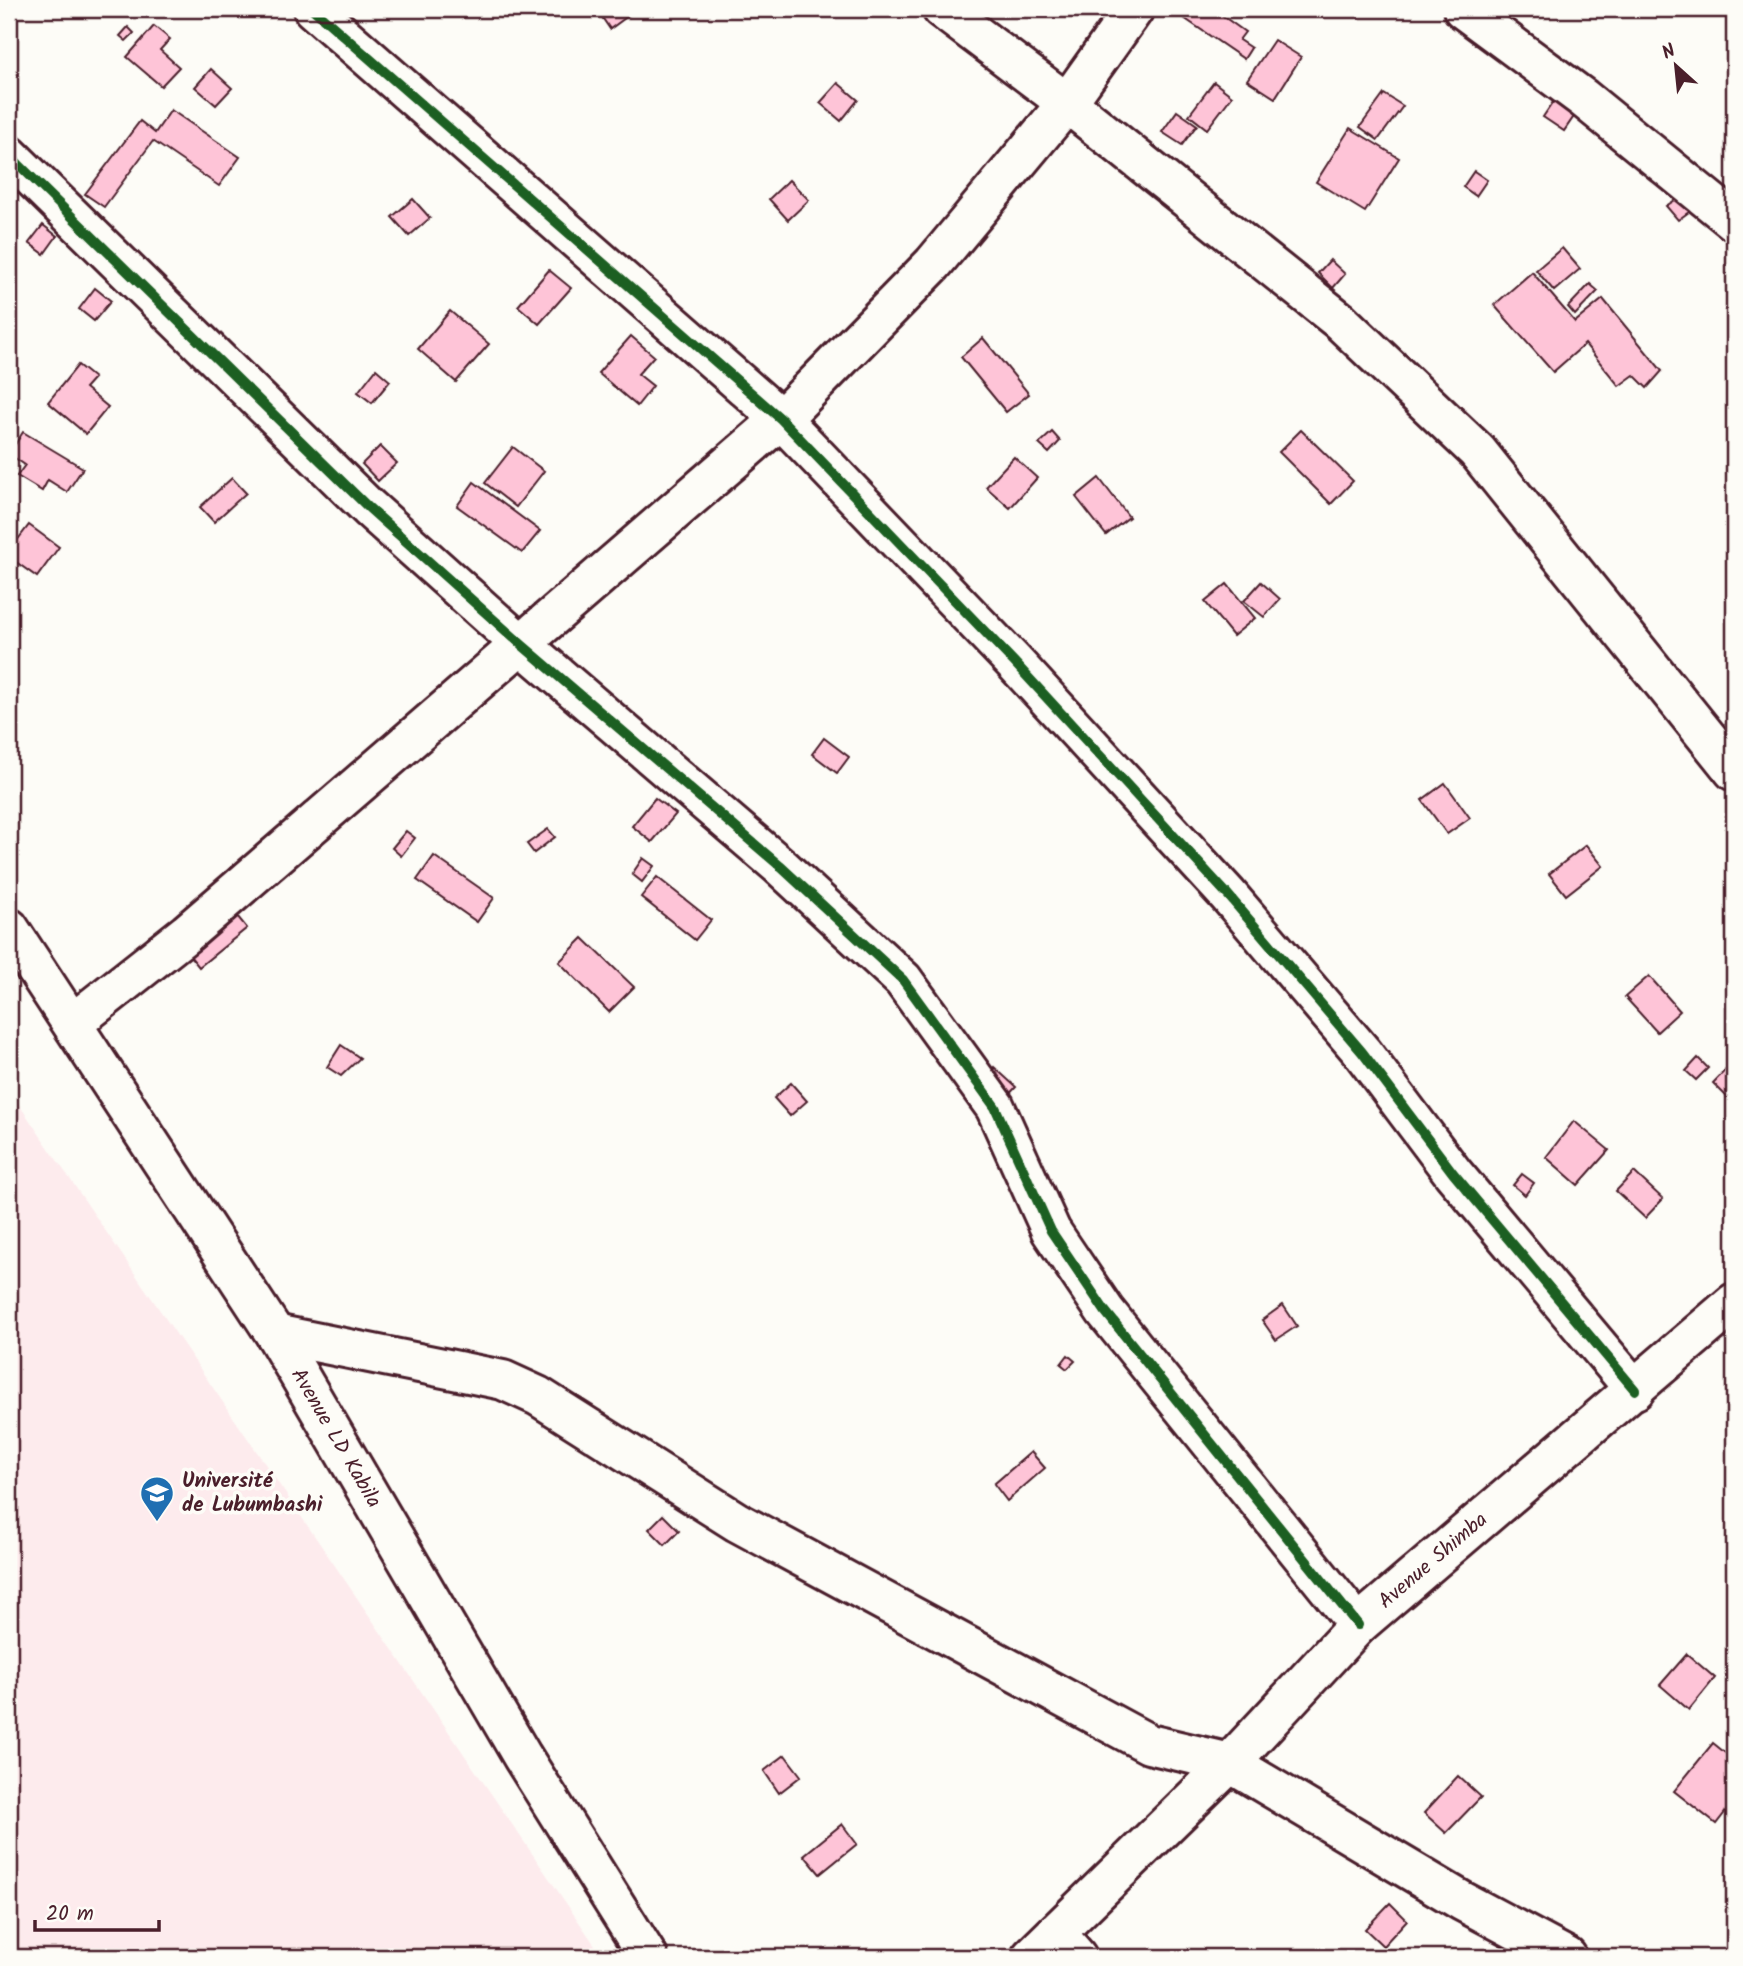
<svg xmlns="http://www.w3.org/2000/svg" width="1743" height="1966" viewBox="0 0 1743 1966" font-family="Kalam,sans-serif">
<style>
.built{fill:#fdebed}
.building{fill:#fec4d7;stroke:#4a1f2b;stroke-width:2}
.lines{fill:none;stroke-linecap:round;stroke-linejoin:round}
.minor-casing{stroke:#4a1f2b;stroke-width:44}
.minor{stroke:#fdfcf7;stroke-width:38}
.cycleway-casing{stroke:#fdfcf7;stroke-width:15}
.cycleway{stroke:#1b5e20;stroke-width:10}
.labels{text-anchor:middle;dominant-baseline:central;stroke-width:7;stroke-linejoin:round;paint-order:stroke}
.street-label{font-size:21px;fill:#4a1f2b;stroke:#fdfcf7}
.poi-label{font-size:21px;font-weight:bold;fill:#4a1f2b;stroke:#fdfcf7;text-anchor:start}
</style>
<rect width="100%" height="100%" fill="#fdfcf7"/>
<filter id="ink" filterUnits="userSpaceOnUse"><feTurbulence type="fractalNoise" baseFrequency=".0143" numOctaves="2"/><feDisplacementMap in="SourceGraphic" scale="14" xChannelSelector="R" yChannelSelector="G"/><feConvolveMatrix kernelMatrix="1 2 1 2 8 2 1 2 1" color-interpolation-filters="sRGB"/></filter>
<g filter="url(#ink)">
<path class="built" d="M 9,1090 L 603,1957 L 9,1957 Z"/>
<g class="building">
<path d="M 599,9 L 636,9 L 636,10 L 610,29 L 597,10 Z"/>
<path d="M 1186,9 L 1213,9 L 1245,32 L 1239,40 L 1251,48 L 1244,59 L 1181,16 Z"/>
<path d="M 154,26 L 170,39 L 160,50 L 179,67 L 161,86 L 127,57 Z"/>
<path d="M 128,27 L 134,33 L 126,41 L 120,36 Z"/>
<path d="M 1274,40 L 1301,57 L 1275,98 L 1247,80 Z"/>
<path d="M 211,69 L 232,88 L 216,105 L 195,87 Z"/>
<path d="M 1214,82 L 1232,96 L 1207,129 L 1189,115 Z"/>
<path d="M 838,83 L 858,100 L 841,121 L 820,103 Z"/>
<path d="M 1384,94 L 1403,106 L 1378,140 L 1360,127 Z"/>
<path d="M 1555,99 L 1577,112 L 1564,131 L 1543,117 Z"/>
<path d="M 171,110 L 240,157 L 219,186 L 153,141 L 104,207 L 85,194 L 140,121 L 155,133 Z"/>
<path d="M 1177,111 L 1197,125 L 1182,145 L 1162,132 Z"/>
<path d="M 1350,128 L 1399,158 L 1365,212 L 1316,182 Z"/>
<path d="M 1474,171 L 1487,180 L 1476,196 L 1463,187 Z"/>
<path d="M 789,180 L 809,200 L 788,220 L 769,199 Z"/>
<path d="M 1683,195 L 1693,209 L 1678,220 L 1666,206 Z"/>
<path d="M 413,199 L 430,218 L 409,236 L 392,217 Z"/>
<path d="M 43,225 L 57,236 L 44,254 L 29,243 Z"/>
<path d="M 1562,248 L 1580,269 L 1554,291 L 1536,270 Z"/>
<path d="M 1330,260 L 1345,274 L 1333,288 L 1318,273 Z"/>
<path d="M 549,270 L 571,288 L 539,324 L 518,306 Z"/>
<path d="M 1532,272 L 1575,322 L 1603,299 L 1662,371 L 1647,388 L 1634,375 L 1619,386 L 1585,344 L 1553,372 L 1494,305 Z"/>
<path d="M 1590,284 L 1598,291 L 1575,315 L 1568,307 Z"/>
<path d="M 95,288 L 111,301 L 94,321 L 79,309 Z"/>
<path d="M 450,311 L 489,344 L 456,382 L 418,349 Z"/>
<path d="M 631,336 L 654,356 L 638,374 L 653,386 L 637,406 L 598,373 Z"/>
<path d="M 983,338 L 1029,394 L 1006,412 L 961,357 Z"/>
<path d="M 78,365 L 94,378 L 85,388 L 108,407 L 86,434 L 48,402 Z"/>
<path d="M 376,369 L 390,381 L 372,403 L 358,392 Z"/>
<path d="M 1301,430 L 1353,481 L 1331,504 L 1279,452 Z"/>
<path d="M 23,432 L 83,468 L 67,492 L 48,480 L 42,491 L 17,476 L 25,465 L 9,454 Z"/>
<path d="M 1052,432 L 1060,441 L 1049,453 L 1039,444 Z"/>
<path d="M 380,446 L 397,463 L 378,481 L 362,464 Z"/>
<path d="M 513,447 L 544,471 L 516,507 L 485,483 Z"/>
<path d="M 1014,457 L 1037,478 L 1010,508 L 986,487 Z"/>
<path d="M 232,478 L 246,493 L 214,522 L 200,507 Z"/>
<path d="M 1099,478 L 1129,517 L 1106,535 L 1076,497 Z"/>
<path d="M 474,482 L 540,531 L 522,553 L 457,506 Z"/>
<path d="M 29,525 L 59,547 L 37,577 L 9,557 L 9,551 Z"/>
<path d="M 1261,582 L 1280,599 L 1264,617 L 1244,601 Z"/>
<path d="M 1227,584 L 1255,618 L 1233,636 L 1205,602 Z"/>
<path d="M 824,738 L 849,757 L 837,773 L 812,754 Z"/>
<path d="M 1445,783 L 1470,818 L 1447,834 L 1422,800 Z"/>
<path d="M 655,798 L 676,814 L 652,842 L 632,826 Z"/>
<path d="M 548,829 L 555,837 L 534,853 L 527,844 Z"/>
<path d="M 406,831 L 415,838 L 401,856 L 392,848 Z"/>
<path d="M 1586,845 L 1603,866 L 1566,895 L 1549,874 Z"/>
<path d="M 434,856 L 494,898 L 477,922 L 417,880 Z"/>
<path d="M 643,858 L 654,866 L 642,882 L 632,874 Z"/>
<path d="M 657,877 L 711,920 L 695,940 L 641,897 Z"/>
<path d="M 233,911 L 247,928 L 199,967 L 185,950 Z"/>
<path d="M 583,938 L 634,987 L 609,1012 L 559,962 Z"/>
<path d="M 1649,976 L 1680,1011 L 1657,1032 L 1625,997 Z"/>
<path d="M 341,1045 L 360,1058 L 341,1076 L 327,1067 Z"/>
<path d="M 1698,1058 L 1708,1068 L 1696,1080 L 1686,1071 Z"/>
<path d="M 1734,1061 L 1734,1104 L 1713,1083 Z"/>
<path d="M 994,1067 L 1016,1087 L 1005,1099 L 983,1080 Z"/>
<path d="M 791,1083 L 807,1101 L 790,1116 L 774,1098 Z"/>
<path d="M 1574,1121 L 1609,1150 L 1578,1185 L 1546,1157 Z"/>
<path d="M 1634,1172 L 1663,1199 L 1645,1218 L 1616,1191 Z"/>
<path d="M 1522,1174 L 1534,1183 L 1525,1195 L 1513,1185 Z"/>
<path d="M 1283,1305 L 1297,1326 L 1276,1340 L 1262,1320 Z"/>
<path d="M 1068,1355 L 1075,1361 L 1067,1369 L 1061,1364 Z"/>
<path d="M 1031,1452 L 1045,1468 L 1007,1501 L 994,1484 Z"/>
<path d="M 663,1515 L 679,1531 L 665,1545 L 649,1529 Z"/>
<path d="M 1687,1654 L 1715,1678 L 1689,1710 L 1660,1685 Z"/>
<path d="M 1713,1743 L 1734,1760 L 1734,1801 L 1716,1824 L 1674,1791 Z"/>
<path d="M 785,1755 L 801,1776 L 779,1793 L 764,1771 Z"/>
<path d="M 1458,1776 L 1481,1797 L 1446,1833 L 1424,1813 Z"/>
<path d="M 842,1824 L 857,1844 L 820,1874 L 804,1855 Z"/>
<path d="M 1390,1903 L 1407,1920 L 1383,1946 L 1365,1929 Z"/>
</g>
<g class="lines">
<g class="minor-casing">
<g id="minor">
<path d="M 313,9 L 781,419 L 1014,662 L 1228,895 L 1362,1052 L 1453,1173 L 1635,1390"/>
<path d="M 942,9 L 1067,103 L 1340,321 L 1477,451 L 1734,771"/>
<path d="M 1463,9 L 1583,98 L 1734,221"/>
<path d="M 9,155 L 369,508 L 522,645 L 780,866 L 903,980 L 995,1107 L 1051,1231 L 1105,1311 L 1358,1625"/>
<path id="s1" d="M 9,928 L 275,1334 L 522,1756 L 648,1957"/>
<path d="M 73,1023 L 187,933 L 781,419 L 933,264 L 1067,103 L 1134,9"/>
<path d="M 275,1334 L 503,1380 L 538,1396 L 737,1522 L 1149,1744 L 1230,1763 L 1462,1901 L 1567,1957"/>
<path d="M 1056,1933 L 1077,1957"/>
<path id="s2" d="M 1031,1957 L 1230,1763 L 1358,1625 L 1734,1303"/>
</g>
</g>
<use href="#minor" class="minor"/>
<g class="cycleway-casing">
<g id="cycleway">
<path d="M 313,9 L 781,419 L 1014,662 L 1228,895 L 1362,1052 L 1453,1173 L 1635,1390"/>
<path d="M 9,155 L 369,508 L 522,645 L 780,866 L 903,980 L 995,1107 L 1051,1231 L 1105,1311 L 1358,1625"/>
</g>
</g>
<use href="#cycleway" class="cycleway"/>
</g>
</g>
<defs>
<g id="university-pin" transform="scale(1.75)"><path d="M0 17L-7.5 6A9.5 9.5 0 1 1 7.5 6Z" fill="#1f6fb2" stroke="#fdfcf7"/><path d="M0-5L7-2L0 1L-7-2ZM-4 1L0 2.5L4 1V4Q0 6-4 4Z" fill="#fff"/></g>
</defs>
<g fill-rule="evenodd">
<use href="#university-pin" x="157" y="1493"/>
</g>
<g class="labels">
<g class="street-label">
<text stroke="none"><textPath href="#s1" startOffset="606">Avenue LD Kabila</textPath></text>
<text stroke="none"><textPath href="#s2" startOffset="565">Avenue Shimba</textPath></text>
</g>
<g class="poi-label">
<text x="182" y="1481">Université<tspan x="182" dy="24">de Lubumbashi</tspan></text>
</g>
</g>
<rect width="1743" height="1966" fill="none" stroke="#fdfcf7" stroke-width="35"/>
<rect x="18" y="18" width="1708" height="1931" fill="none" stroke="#4a1f2b" stroke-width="2.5" filter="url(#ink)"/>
<g transform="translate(1676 66) rotate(333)" stroke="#fdfcf7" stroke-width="5" paint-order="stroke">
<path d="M0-5L12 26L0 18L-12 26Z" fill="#4a1f2b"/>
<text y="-10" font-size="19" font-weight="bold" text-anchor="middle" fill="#4a1f2b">N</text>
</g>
<path d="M35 1920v10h124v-10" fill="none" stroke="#4a1f2b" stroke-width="3.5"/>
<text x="46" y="1920" font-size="21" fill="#4a1f2b" stroke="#fdfcf7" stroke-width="5" paint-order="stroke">20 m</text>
</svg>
